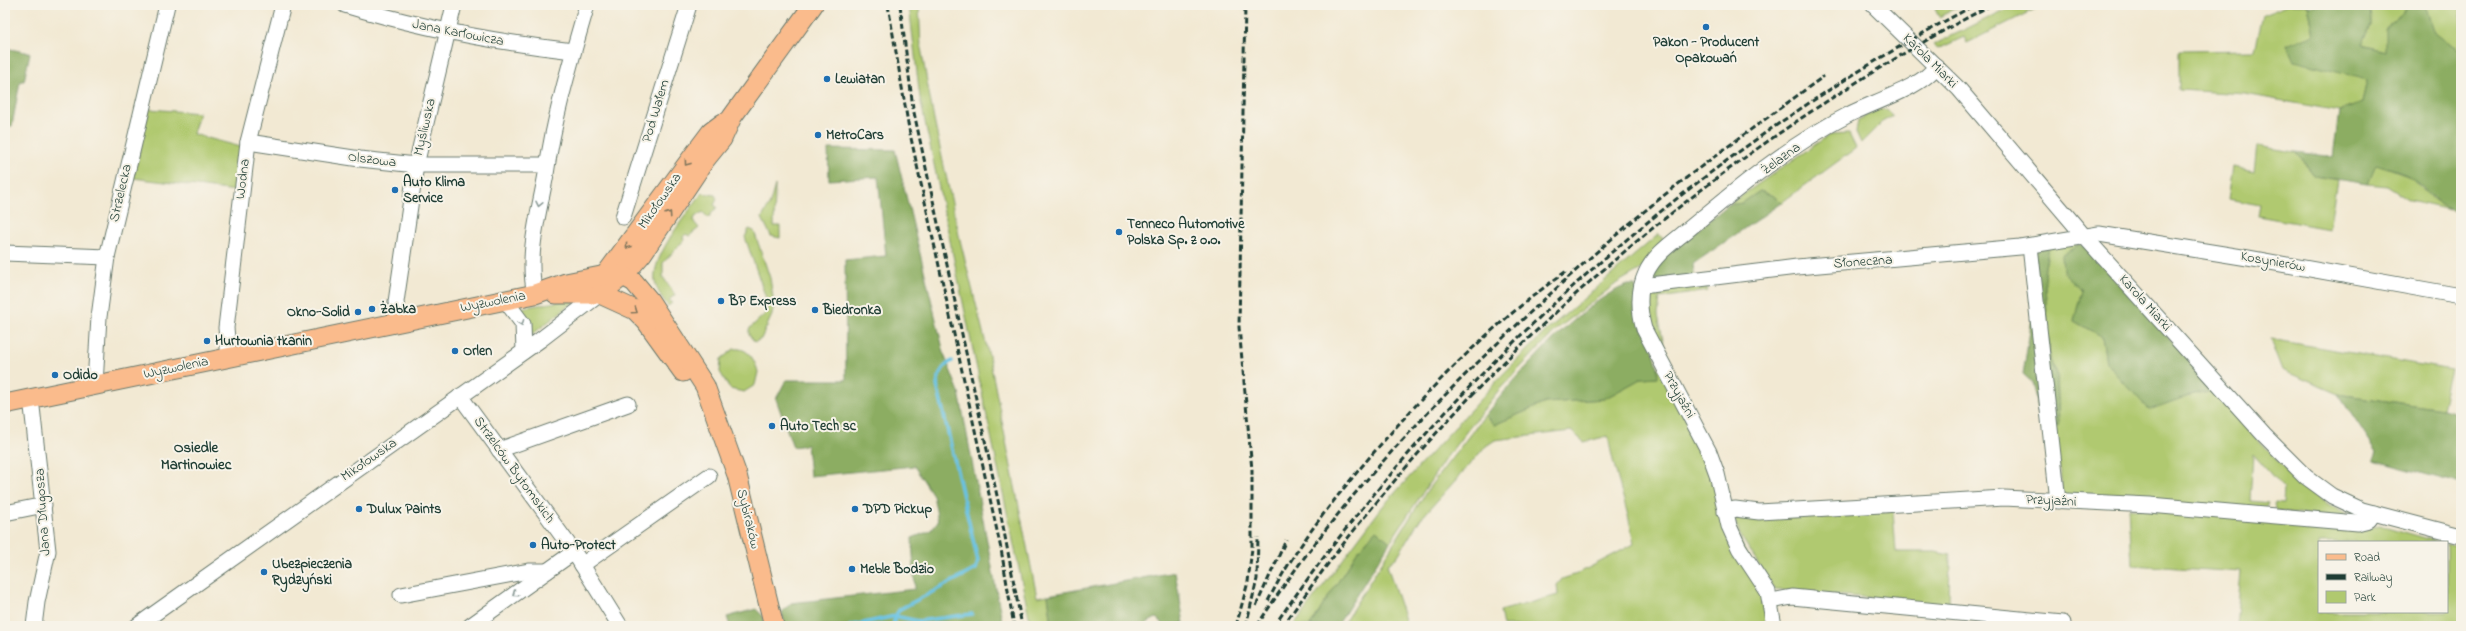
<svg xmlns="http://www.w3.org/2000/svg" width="2466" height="631" viewBox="0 0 2466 631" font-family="'Indie Flower',sans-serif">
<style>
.green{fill:#b0c96f;stroke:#688352}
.forest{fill:#8cad62;stroke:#56754b}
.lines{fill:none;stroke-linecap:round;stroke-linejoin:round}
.stream{stroke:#67c3e5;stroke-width:3.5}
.minor-casing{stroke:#69796c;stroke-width:17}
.major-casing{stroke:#69796c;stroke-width:21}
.minor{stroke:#fff;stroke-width:15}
.major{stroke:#fabb8c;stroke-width:19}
.rail{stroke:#1f3d34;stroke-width:3;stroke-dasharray:6 3;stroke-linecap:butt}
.oneway{stroke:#82765c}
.oneway2{stroke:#8f9e9a}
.poi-dot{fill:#1f6fb2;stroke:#f7f3e8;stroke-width:1.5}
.labels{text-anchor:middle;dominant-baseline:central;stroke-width:4;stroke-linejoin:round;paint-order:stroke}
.street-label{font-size:14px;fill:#1f3d34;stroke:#f7f3e8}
.poi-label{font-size:14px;font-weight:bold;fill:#1f3d34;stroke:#f7f3e8;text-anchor:start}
.neighbourhood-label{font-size:15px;font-weight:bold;fill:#1f3d34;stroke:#f7f3e8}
</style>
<rect width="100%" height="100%" fill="#f7f3e8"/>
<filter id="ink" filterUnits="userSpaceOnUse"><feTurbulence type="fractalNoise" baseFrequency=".025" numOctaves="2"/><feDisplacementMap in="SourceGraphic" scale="8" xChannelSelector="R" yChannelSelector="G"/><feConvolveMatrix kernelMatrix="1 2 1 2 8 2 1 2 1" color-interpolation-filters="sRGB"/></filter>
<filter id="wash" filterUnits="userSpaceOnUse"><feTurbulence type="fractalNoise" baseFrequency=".012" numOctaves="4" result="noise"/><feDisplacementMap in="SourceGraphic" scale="16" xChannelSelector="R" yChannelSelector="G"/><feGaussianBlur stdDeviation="0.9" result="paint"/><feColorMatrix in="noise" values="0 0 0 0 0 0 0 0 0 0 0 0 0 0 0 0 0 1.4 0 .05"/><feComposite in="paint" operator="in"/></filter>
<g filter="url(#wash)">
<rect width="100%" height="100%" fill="#f2e9d3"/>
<g class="green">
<path d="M 909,5 L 919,5 L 921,48 L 934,120 L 960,240 L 989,356 L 1037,597 L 1048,595 L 1052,626 L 1031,626 L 920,98 Z"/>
<path d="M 1940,5 L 1962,5 L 1939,17 L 1935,9 Z"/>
<path d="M 2015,5 L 2043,5 L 1967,43 L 1964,37 L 1938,49 L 1933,45 Z"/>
<path d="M 2289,5 L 2308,5 L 2314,35 L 2368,80 L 2363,103 L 2339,111 L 2245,94 L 2179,90 L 2179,51 L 2255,50 L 2263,15 Z"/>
<path d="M 2370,5 L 2409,6 L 2385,51 L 2362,45 L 2371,25 Z"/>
<path d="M 2429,5 L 2461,5 L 2461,52 L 2433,31 L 2426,8 Z"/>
<path d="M 149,109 L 199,113 L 193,134 L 241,147 L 236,191 L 133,178 Z"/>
<path d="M 1886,109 L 1893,116 L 1882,122 L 1861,143 L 1856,132 L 1858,120 L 1877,110 Z"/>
<path d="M 1849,134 L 1856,148 L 1781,203 L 1774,196 L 1760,191 L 1742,203 L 1728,205 L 1829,135 Z"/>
<path d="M 2257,146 L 2295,152 L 2315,176 L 2337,180 L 2329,229 L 2258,216 L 2260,205 L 2228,199 L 2233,167 L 2254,171 Z"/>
<path d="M 2375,164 L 2413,178 L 2434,201 L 2450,210 L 2410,201 L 2387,186 L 2368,184 Z"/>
<path d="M 775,185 L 774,226 L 780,226 L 780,238 L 771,236 L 762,218 L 770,203 Z"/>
<path d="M 702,193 L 715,195 L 717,199 L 714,205 L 717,207 L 708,218 L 703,212 L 696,216 L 693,221 L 699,228 L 689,236 L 686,234 L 683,237 L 684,240 L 663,263 L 663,277 L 675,295 L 669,300 L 672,303 L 668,306 C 663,299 656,290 655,281 C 651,256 688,213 702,193 Z"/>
<path d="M 749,229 L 754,231 L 770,278 L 774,304 L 772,315 L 761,339 L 755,342 L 749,335 L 749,329 L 765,314 L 768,304 L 745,237 Z"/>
<path d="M 1659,234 L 1666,243 L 1643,268 L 1617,283 L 1557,329 L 1498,391 L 1445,459 L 1390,542 L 1376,530 L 1357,552 L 1310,626 L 1293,626 L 1383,506 L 1504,373 L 1546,331 Z"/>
<path d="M 2081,244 L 2064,272 L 2082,290 L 2074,321 L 2102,337 L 2106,362 L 2185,397 L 2213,391 L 2295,479 L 2323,501 L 2354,519 L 2276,511 L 2275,503 L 2283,504 L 2284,489 L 2253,454 L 2250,501 L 2268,503 L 2265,510 L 2064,496 L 2052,426 L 2059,426 L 2057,376 L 2050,360 L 2044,272 L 2049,247 Z"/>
<path d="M 1707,283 L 1707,291 L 1660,298 L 1658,315 L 1666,356 L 1652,336 L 1645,296 L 1649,292 Z"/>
<path d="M 575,299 L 576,300 L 529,337 L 520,308 Z"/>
<path d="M 2270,339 L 2451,370 L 2442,409 L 2338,394 L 2282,370 Z"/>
<path d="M 734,349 C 748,347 755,360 758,372 L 755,385 L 744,392 L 730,389 L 720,372 L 721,359 Z"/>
<path d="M 1658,367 L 1693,430 L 1762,591 L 1766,617 L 1762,626 L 1503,626 L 1500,611 L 1558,595 L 1557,585 L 1562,579 L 1577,574 L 1634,544 C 1628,507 1614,473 1608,436 L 1584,442 L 1571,431 L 1495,440 L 1486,446 L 1419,521 L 1397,557 L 1387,565 L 1406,623 L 1394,626 L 1342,626 L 1428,489 L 1485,415 L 1494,425 L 1545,403 L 1604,399 L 1642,378 L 1657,377 Z"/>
<path d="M 2129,508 L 2362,527 L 2380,525 L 2439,542 L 2319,542 L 2319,612 L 2447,612 L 2447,544 L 2461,548 L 2461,626 L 2236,626 L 2241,572 L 2132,565 Z"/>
<path d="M 1893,511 L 1896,552 L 1935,552 L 1950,555 L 1949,608 L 1908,606 L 1899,600 L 1775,590 L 1740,535 L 1735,521 L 1737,518 Z"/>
</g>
<g class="forest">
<path d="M 2308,5 L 2370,5 L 2371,25 L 2362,45 L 2385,51 L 2385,28 L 2409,7 L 2401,5 L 2429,5 L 2426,8 L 2434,31 L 2461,52 L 2461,212 C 2432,207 2433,194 2414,179 C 2404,172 2387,169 2376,165 L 2368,184 L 2315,176 L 2295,152 L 2333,157 L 2339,111 L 2363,103 L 2368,80 L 2294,61 L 2287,45 L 2314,34 Z"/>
<path d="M 5,48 L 30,53 L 24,81 L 20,81 L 12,126 L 5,126 Z"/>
<path d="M 828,149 L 895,150 L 945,357 L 959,392 L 1003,626 L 785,626 L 782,612 L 791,603 L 915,589 L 912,538 L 930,531 L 938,521 L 933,495 L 914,466 L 810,476 L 807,445 L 793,447 L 776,399 L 786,380 L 846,380 L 845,260 L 886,256 L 878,177 L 829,180 Z"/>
<path d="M 1760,191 L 1774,196 L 1781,203 L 1693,264 L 1694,275 L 1654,281 L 1649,276 L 1663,258 L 1728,205 L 1742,203 Z"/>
<path d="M 2081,244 L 2088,249 L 2211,385 L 2213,391 L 2185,397 L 2149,410 L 2106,362 L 2102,337 L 2074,321 L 2082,290 L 2063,272 L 2062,254 Z"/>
<path d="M 2049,247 L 2044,272 L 2050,360 L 2057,376 L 2059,426 L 2042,426 L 2032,382 L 2023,374 L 2033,312 L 2026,250 Z"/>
<path d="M 1628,285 L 1635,285 L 1658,367 L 1658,377 L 1642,378 L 1604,399 L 1545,403 L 1494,425 L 1485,415 C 1514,379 1585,298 1628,285 Z"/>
<path d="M 2338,394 L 2442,409 L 2461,414 L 2461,484 L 2373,460 L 2377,453 Z"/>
<path d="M 1376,530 L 1390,542 L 1337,626 L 1310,626 L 1357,552 Z"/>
<path d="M 1175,572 L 1184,623 L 1164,625 L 1156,618 L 1141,626 L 1052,626 L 1048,595 Z"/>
<path d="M 756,609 L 763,616 L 766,626 L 730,626 L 727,617 Z"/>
</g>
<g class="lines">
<g class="stream">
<path d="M 796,625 L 799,626"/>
<path d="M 850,626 L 895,616 L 918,621 L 972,614"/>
<path d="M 893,626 L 895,616 L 900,609 L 976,569 L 978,561 L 937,385 C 939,373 942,367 952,361"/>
</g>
</g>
</g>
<g filter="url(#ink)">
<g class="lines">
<g class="minor-casing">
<g id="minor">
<path d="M 345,5 C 420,28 495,42 573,51"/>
<path d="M 1873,5 L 1959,89 L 2084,236 L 2264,435 L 2306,477 L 2332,496 L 2362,510 L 2461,536"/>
<path d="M 248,142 L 360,159 L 416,165 L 546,165"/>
<path d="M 623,217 L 689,5"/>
<path d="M 2030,246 L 2058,501"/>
<path d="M 5,253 L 107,257"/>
<path d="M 1642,286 L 1797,267 L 2020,247 L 2099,234 L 2248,258 L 2461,296"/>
<path d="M 535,294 C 526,253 539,214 546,174 C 554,117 571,60 587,5"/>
<path d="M 505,300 L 523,324 L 524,351"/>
<path d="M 399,321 L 396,302 L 416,165 L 454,5"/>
<path d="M 229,357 L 226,328 L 248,142 L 283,5"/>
<path d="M 95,384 L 99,317 L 107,257 L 167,5"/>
<path d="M 460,396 L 574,552 L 620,626"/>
<path d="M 31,398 L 48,551 L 37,602 L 34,626"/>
<path d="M 499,450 L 628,404"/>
<path d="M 1725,512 L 1735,509 L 1759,512 L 2004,498 L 2150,505 L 2357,523 L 2369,520 L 2374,513"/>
<path d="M 5,513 L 44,505"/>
<path d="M 582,565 L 709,476"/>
<path d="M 401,595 L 529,571 L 547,571"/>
<path d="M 1771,601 L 1792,597 L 2063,623"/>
<path d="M 137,626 L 540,340 L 600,294"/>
<path d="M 470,626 L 574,552"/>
<path d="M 1774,626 L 1768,592 L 1739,548 L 1729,526 L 1717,474 L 1709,452 L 1644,329 C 1639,311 1638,290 1646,273 C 1655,253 1675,241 1690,228 C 1739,187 1791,144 1848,115 C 1871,103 1925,86 1936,66"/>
</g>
</g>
<g class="major-casing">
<g id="major">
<path d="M 604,283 L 606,274 L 699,148 L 711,132 L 723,123"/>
<path d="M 556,294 L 600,294 L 635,310 L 646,321 L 683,372"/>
<path d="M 600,294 L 623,276 L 642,254 L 705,160 L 722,139 L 732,117 L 813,5"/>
<path d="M 5,404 L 535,294 L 566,283 L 611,274 L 623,276 L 634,282 L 649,300 L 705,386 L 737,475 L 774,626"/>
</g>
</g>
<use href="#minor" class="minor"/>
<use href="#major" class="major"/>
<g class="rail">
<path d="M 888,5 L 909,129 L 1001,549 L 1014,626"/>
<path d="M 900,5 L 913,108 L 999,505 L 1022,626"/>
<path d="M 1268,601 C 1293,551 1327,508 1363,465 C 1424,393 1490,325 1568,270"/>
<path d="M 1256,606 L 1286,540"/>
<path d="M 1236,626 L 1248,582 L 1252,548 L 1252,470 L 1239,327 L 1245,5"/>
<path d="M 1246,626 L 1257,579 L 1258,537"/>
<path d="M 1257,626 C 1325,519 1412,425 1503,338 C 1559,285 1616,233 1677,185 C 1725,148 1775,112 1824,76"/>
<path d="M 1274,626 C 1452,369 1698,150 1975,5"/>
<path d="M 1283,626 C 1463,366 1711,152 1991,5"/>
</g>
</g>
<defs><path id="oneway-chevron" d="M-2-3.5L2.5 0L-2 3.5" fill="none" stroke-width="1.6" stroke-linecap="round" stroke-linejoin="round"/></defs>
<g class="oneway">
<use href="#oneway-chevron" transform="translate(687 163) rotate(126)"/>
<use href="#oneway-chevron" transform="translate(669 214) rotate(-56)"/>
<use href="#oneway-chevron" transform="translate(628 246) rotate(128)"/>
<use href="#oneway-chevron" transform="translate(635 311) rotate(35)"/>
</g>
<g class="oneway2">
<use href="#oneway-chevron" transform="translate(539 204) rotate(102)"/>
<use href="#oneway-chevron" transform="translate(521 323) rotate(69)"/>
<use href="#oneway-chevron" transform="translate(515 594) rotate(144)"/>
</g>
</g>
<g class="poi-dot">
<circle cx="1706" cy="27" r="4"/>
<circle cx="827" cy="79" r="4"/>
<circle cx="818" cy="135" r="4"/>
<circle cx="395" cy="190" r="4"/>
<circle cx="1119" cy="232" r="4"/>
<circle cx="721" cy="301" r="4"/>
<circle cx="372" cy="309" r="4"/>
<circle cx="815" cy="310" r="4"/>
<circle cx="358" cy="312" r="4"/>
<circle cx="207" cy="341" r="4"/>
<circle cx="455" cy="351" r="4"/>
<circle cx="55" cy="375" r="4"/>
<circle cx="772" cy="426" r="4"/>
<circle cx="359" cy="509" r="4"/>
<circle cx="855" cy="509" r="4"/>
<circle cx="533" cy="545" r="4"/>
<circle cx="852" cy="569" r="4"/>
<circle cx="264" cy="572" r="4"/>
</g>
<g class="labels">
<g class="street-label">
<text transform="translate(458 33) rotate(11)">Jana Karłowicza</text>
<text transform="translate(1930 61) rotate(45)">Karola Miarki</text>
<text transform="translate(656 111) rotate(-73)">Pod Wałem</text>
<text transform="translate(425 127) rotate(-77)">Myśliwska</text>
<text transform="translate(1781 159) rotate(-36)">Żelazna</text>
<text transform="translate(372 160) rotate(7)">Olszowa</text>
<text transform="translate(243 179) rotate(-83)">Wodna</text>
<text transform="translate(121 193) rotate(-77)">Strzelecka</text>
<text transform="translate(660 201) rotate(-55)">Mikołowska</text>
<text transform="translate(1863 262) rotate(-4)">Słoneczna</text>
<text transform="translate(2273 262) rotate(10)">Kosynierów</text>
<text transform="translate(493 302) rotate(-11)">Wyzwolenia</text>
<text transform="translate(2145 303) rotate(48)">Karola Miarki</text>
<text transform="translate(176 368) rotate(-12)">Wyzwolenia</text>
<text transform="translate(1679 395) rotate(61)">Przyjaźni</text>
<text transform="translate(369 460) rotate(-35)">Mikołowska</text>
<text transform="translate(514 470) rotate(54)">Strzelców Bytomskich</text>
<text transform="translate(2051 501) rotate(3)">Przyjaźni</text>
<text transform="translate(43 512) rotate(-94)">Jana Długosza</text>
<text transform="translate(748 519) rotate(76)">Sybiraków</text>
</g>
<g class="poi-label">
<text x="1706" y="42" text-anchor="middle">Pakon - Producent<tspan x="1706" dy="16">Opakowań</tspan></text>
<text x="835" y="79">Lewiatan</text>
<text x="826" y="135">MetroCars</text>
<text x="403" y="182">Auto Klima<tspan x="403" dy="16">Service</tspan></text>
<text x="1127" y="224">Tenneco Automotive<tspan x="1127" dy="16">Polska Sp. z o.o.</tspan></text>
<text x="729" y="301">BP Express</text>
<text x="380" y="309">Żabka</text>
<text x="823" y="310">Biedronka</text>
<text x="350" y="312" text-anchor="end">Okno-Solid</text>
<text x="215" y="341">Hurtownia tkanin</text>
<text x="463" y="351">Orlen</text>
<text x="63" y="375">Odido</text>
<text x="780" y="426">Auto Tech sc</text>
<text x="367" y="509">Dulux Paints</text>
<text x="863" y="509">DPD Pickup</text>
<text x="541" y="545">Auto-Protect</text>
<text x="272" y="564">Ubezpieczenia<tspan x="272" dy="16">Rydzyński</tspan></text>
<text x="860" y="569">Meble Bodzio</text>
</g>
<g class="neighbourhood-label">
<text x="196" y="448">Osiedle<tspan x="196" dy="17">Martinowiec</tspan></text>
</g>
</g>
<rect width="2466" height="631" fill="none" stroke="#f7f3e8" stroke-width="20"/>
<rect x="2318" y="541" width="130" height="72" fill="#f7f3e8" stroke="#a1aaa0"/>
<rect x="2326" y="554" width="20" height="6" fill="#fabb8c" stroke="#a1aaa0"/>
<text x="2354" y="561" font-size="12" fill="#1f3d34">Road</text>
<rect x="2326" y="574" width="20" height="6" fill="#1f3d34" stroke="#a1aaa0"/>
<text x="2354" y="581" font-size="12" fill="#1f3d34">Railway</text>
<rect x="2326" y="591" width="20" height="12" fill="#b0c96f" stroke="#a1aaa0"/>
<text x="2354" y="601" font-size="12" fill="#1f3d34">Park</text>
</svg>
